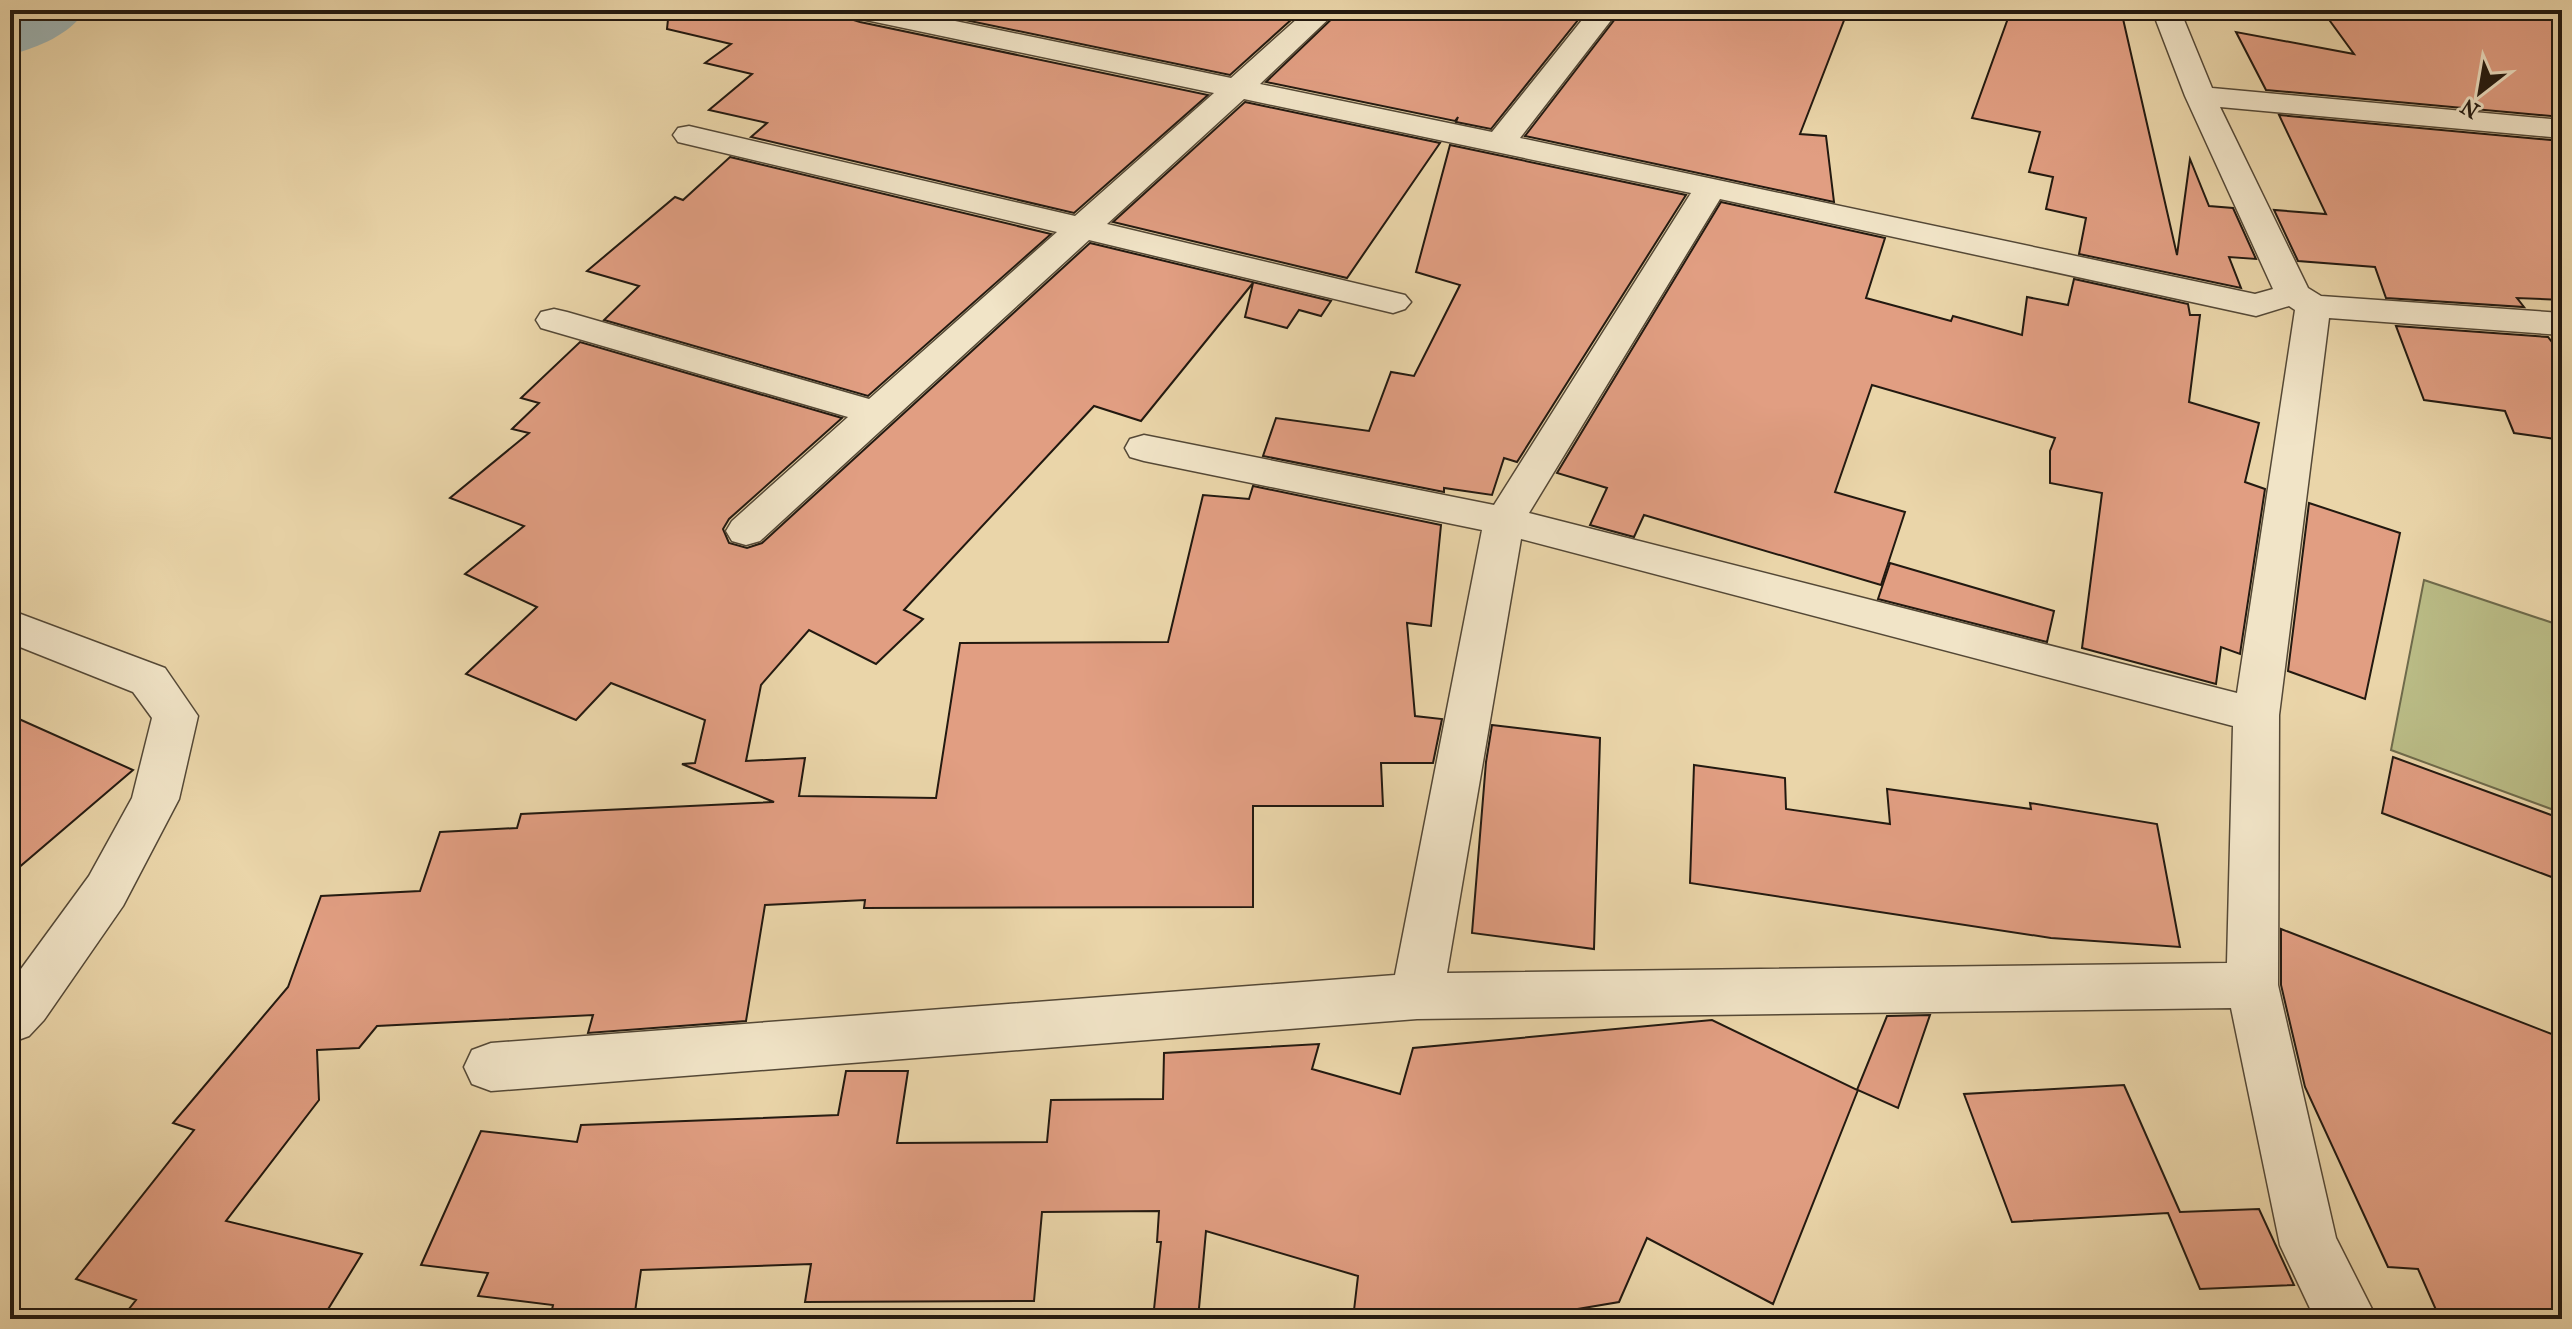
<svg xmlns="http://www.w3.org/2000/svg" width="2572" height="1329" viewBox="0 0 2572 1329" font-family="'IM FELL French Canon',serif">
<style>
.green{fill:#babc86;stroke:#6e6a4b;stroke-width:2}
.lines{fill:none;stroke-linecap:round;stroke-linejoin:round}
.river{fill:#9eb5b5;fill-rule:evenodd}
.building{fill:#e19e82;stroke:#221910;stroke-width:2}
.minor-casing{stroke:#544836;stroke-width:3}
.minor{fill:#f1e4c7;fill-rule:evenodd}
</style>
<rect width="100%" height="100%" fill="#ead5a9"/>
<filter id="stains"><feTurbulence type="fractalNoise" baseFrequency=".0025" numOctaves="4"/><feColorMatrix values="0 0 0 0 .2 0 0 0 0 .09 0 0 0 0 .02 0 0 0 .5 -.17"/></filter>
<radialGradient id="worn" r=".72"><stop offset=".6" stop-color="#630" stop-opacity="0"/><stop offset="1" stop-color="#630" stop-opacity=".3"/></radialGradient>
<path class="green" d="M 2424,580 L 2562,626 L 2562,813 L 2391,750 Z"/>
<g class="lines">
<path class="river" d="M 10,10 L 86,10 C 69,35 39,47 10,55 Z"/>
</g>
<g class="building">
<path d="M 669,10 L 844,10 L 850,19 L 860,22 L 1208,95 L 1074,213 L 751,137 L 767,123 L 709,110 L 752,74 L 705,63 L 731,44 L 667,29 Z"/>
<path d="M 917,10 L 1302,10 L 1230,75 Z"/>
<path d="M 1341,10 L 1586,10 L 1491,129 L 1456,122 L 1458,117 L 1455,121 L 1266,82 Z"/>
<path d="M 1622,10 L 1848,10 L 1800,134 L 1826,136 L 1834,202 L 1525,136 Z"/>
<path d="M 2011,10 L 2121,10 L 2177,255 L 2190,159 L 2209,206 L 2233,208 L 2256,259 L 2229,257 L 2241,288 L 2079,254 L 2086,218 L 2046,209 L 2053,177 L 2029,172 L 2040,132 L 1972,118 Z"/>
<path d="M 2322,10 L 2562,10 L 2562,117 L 2266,90 L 2236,32 L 2354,54 Z"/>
<path d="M 1245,102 L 1440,143 L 1347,278 L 1113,222 Z"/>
<path d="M 2279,115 L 2562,141 L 2562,300 L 2517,298 L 2524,307 L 2386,298 L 2375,267 L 2298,261 L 2274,210 L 2326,214 Z"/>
<path d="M 1450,145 L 1686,195 L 1517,462 L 1504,458 L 1492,495 L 1444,488 L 1444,492 L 1263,456 L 1276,418 L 1369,431 L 1391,372 L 1414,376 L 1460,285 L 1416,272 Z"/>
<path d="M 730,157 L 1051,234 L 868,396 L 604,320 L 639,286 L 587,271 L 675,197 L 683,200 Z"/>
<path d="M 1721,202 L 1885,238 L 1866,298 L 1951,321 L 1953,316 L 2022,335 L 2027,297 L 2068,305 L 2074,279 L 2188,304 L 2190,315 L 2200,315 L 2189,402 L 2259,423 L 2245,482 L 2265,489 L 2240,654 L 2221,647 L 2216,684 L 2082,648 L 2102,493 L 2050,483 L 2050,451 L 2055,438 L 1872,385 L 1835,492 L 1905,512 L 1881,585 L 1644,515 L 1634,537 L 1590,525 L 1607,488 L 1557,473 Z"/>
<path d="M 1090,243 L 1331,301 L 1321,316 L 1299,310 L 1287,328 L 1245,317 L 1253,283 L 1141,421 L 1094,406 L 904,610 L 923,619 L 876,664 L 809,630 L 761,685 L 746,761 L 805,758 L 799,796 L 936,798 L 960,643 L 1168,642 L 1203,495 L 1249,499 L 1253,486 L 1441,525 L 1431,626 L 1407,623 L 1415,716 L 1442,719 L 1433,763 L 1381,763 L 1383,806 L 1253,806 L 1253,907 L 864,908 L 865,900 L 765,905 L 746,1021 L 588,1033 L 593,1015 L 377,1026 L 359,1048 L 317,1050 L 319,1100 L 226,1221 L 362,1254 L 322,1319 L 121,1319 L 136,1300 L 76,1279 L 194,1130 L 173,1123 L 288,987 L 321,896 L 420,891 L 440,832 L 517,828 L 521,814 L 774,802 L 682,764 L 695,763 L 705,720 L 611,683 L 576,720 L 466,674 L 537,607 L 465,574 L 524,526 L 450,498 L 529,433 L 512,429 L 539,403 L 521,398 L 580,342 L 842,418 L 729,519 L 723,529 L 729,543 L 747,548 L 762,543 Z"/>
<path d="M 2396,326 L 2548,337 L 2562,355 L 2562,440 L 2514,433 L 2505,411 L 2424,400 Z"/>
<path d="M 2309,503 L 2400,533 L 2365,699 L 2288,671 Z"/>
<path d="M 1890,563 L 2054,611 L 2047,642 L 1878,599 Z"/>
<path d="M 10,715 L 133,770 L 10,875 Z"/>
<path d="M 1492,725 L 1600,738 L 1594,949 L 1472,933 L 1486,762 Z"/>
<path d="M 2393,757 L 2562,819 L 2562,881 L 2382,813 Z"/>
<path d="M 1694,765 L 1785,778 L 1786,809 L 1890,824 L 1887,789 L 2031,809 L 2030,803 L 2157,824 L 2180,947 L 2051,938 L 1690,883 Z"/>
<path d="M 2281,929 L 2562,1038 L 2562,1319 L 2440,1319 L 2418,1269 L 2388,1267 L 2305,1087 L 2281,985 Z"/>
<path d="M 1930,1015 L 1898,1108 L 1858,1090 L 1773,1304 L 1647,1238 L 1619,1302 L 1518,1319 L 1353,1319 L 1358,1276 L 1206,1231 L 1198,1319 L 1153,1319 L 1161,1242 L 1157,1242 L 1159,1211 L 1042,1212 L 1034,1301 L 805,1302 L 811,1264 L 641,1270 L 634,1319 L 550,1319 L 553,1305 L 478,1296 L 488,1273 L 421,1265 L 481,1131 L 577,1142 L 581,1125 L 838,1115 L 846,1071 L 908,1071 L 897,1143 L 1047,1142 L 1051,1100 L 1163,1099 L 1164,1053 L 1319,1044 L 1312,1069 L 1400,1094 L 1413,1048 L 1712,1020 L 1857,1090 L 1887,1016 Z"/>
<path d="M 2124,1085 L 2180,1212 L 2259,1209 L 2294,1285 L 2200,1289 L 2168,1213 L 2012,1222 L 1964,1094 Z"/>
</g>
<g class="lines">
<g class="minor-casing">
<g id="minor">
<path d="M 847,10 L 902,10 L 1231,78 L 1307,10 L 1338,10 L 1260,84 L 1492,132 L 1590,10 L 1619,10 L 1520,138 L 2255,294 L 2273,289 L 2185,96 L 2152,10 L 2180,10 L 2212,88 L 2562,120 L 2562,138 L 2220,107 L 2308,288 L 2321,296 L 2562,313 L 2562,335 L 2329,318 L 2279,715 L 2278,985 L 2336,1238 L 2377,1319 L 2315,1319 L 2280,1245 L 2231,1008 L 1417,1019 L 491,1091 L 472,1084 L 464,1067 L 472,1050 L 491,1043 L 1395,975 L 1482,530 L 1144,461 L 1130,457 L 1125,448 L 1130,439 L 1144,435 L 1494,505 L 1691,193 L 1244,99 L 1107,224 L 1405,295 L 1411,302 L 1405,309 L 1393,313 L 1089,240 L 760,541 L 746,545 L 732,541 L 726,531 L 732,521 L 848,417 L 541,328 L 536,320 L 541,312 L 554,309 L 567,312 L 869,399 L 1057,232 L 678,142 L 673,135 L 678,128 L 689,126 L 1075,216 L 1214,93 L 861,19 L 851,16 ZM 1720,199 L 2256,316 L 2289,306 L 2295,310 L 2237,693 L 1529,513 ZM 1521,539 L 2233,726 L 2227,963 L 1447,973 Z"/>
<path d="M 10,610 L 165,668 L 198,716 L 179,799 L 123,906 L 44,1020 L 29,1036 L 10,1043 L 10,984 L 89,876 L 132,798 L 152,718 L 133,692 L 10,643 Z"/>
</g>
</g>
<use href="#minor" class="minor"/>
</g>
<rect width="2572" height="1329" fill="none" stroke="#ead5a9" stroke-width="40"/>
<rect x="12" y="12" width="2548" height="1305" fill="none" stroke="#221910" stroke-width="4"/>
<rect x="20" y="20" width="2532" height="1289" fill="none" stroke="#221910" stroke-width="2"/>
<g transform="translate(2480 92) rotate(211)" stroke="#f1e4c7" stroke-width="6" paint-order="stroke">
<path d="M0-6L14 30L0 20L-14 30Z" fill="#221910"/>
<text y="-12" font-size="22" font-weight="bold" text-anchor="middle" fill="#221910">N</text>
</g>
<rect width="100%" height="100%" filter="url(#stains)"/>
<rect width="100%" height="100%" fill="url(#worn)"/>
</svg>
